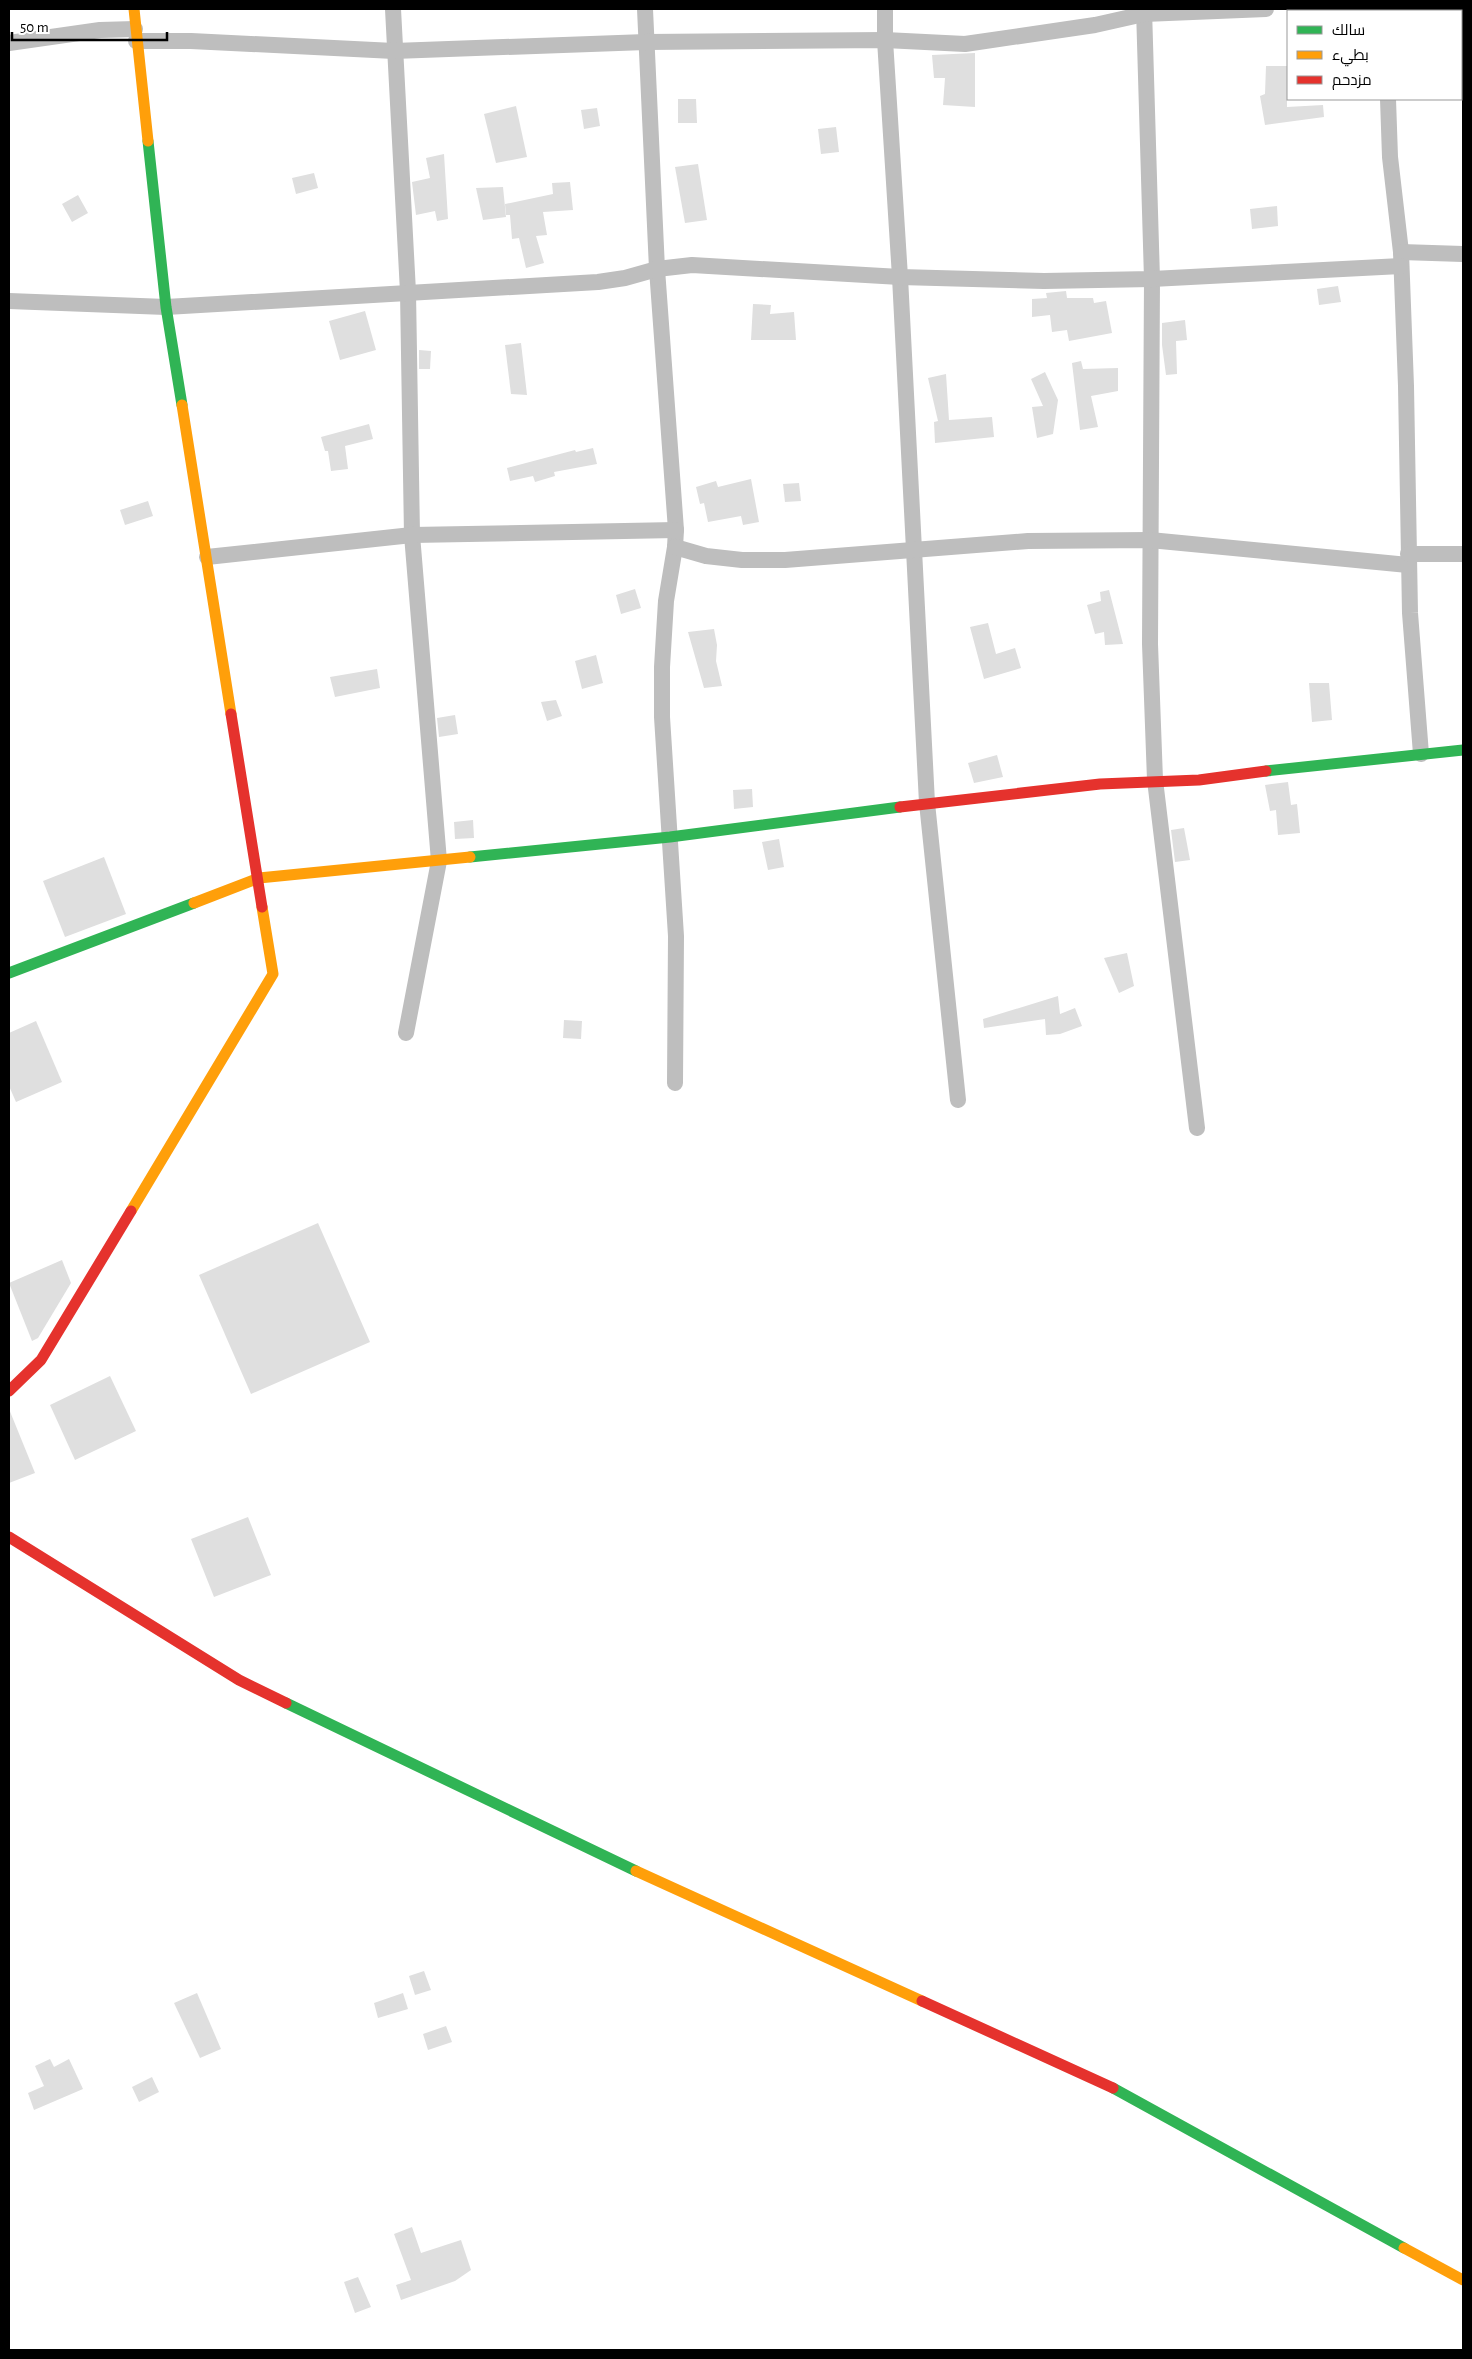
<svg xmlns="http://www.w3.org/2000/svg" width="1472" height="2359" viewBox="0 0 1472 2359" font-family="'Alegreya Sans',Cairo,sans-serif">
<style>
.building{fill:#dfdfdf}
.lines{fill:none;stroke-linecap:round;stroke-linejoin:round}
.street{stroke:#bebebe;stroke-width:16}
.fast{stroke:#30b455;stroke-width:11}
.slow{stroke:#ff9f0a;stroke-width:11}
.jam{stroke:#e5322d;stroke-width:11}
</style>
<rect width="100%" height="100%" fill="#fff"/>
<g class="building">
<path d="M 975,53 L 975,107 L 943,105 L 945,78 L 934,78 L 932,55 Z"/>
<path d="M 1266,66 L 1287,66 L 1287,107 L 1323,105 L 1324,117 L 1265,125 L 1260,96 L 1265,94 Z"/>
<path d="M 678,99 L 696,99 L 697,123 L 678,123 Z"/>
<path d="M 516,106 L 527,157 L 496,163 L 484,114 Z"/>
<path d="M 597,108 L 600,126 L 584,129 L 581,110 Z"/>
<path d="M 836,127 L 839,152 L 821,154 L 818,129 Z"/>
<path d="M 444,154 L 448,219 L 437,221 L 435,211 L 416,215 L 412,182 L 430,178 L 426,158 Z"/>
<path d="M 698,164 L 707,220 L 685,223 L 675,167 Z"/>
<path d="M 314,173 L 318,188 L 296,194 L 292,178 Z"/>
<path d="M 570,182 L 573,210 L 543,212 L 547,235 L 536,236 L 544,263 L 526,268 L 519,238 L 512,239 L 510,215 L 506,215 L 505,204 L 553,194 L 552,183 Z"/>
<path d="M 503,187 L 506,217 L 483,220 L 476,188 Z"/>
<path d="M 78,195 L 88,213 L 72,222 L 62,204 Z"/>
<path d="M 1277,206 L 1278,226 L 1252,229 L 1250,209 Z"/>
<path d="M 1338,286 L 1341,302 L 1319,305 L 1317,289 Z"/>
<path d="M 1066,291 L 1067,298 L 1093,298 L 1094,303 L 1106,301 L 1112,333 L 1069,341 L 1067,330 L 1052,332 L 1050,315 L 1032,317 L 1032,299 L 1047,298 L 1046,293 Z"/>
<path d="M 753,304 L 771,305 L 770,314 L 794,312 L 796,340 L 751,340 Z"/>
<path d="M 365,311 L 376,350 L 340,360 L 329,321 Z"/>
<path d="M 1185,320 L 1187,340 L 1176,341 L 1177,374 L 1166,375 L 1162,345 L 1162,323 Z"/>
<path d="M 521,343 L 527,395 L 511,394 L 505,345 Z"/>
<path d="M 419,350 L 431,351 L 430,369 L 419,369 Z"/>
<path d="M 1081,361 L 1083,369 L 1118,368 L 1118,391 L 1091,396 L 1098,427 L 1080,430 L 1072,363 Z"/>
<path d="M 1045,372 L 1058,400 L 1053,434 L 1037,438 L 1032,407 L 1043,406 L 1031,379 Z"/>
<path d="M 946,374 L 949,420 L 992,417 L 994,437 L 935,443 L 934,422 L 938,421 L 928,378 Z"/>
<path d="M 369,424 L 373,439 L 345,446 L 348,469 L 331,471 L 328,451 L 325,451 L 321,437 Z"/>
<path d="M 593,448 L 597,464 L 554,472 L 555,476 L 535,482 L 533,476 L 510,481 L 507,468 L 575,450 L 576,452 Z"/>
<path d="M 751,479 L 759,522 L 743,525 L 741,516 L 708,522 L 704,503 L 700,504 L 696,487 L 716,481 L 718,487 Z"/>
<path d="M 799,483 L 801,501 L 785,502 L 783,484 Z"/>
<path d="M 148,501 L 153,516 L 125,525 L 120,510 Z"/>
<path d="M 635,589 L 641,608 L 621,614 L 616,595 Z"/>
<path d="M 1109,590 L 1123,644 L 1105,645 L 1104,632 L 1095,634 L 1087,605 L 1101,601 L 1100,592 Z"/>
<path d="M 988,623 L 996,654 L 1015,648 L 1021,668 L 984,679 L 970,627 Z"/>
<path d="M 714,629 L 717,645 L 716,661 L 722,686 L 704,688 L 688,632 Z"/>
<path d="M 596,655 L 603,683 L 582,689 L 575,661 Z"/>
<path d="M 377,669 L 380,688 L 335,697 L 330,677 Z"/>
<path d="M 1309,683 L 1329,683 L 1332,720 L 1312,722 Z"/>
<path d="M 556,700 L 562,716 L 547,721 L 541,702 Z"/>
<path d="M 455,715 L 458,734 L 439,737 L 437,718 Z"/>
<path d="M 997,755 L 1003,777 L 974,783 L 968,763 Z"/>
<path d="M 1288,782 L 1291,805 L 1297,804 L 1300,833 L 1278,835 L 1276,810 L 1270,811 L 1265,785 Z"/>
<path d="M 752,789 L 753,807 L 734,809 L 733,790 Z"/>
<path d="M 473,820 L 474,838 L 455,839 L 454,822 Z"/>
<path d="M 1184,828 L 1190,860 L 1175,862 L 1171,830 Z"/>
<path d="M 779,839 L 784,867 L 768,870 L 762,842 Z"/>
<path d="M 104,857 L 126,914 L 65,937 L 43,881 Z"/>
<path d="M 1127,953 L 1134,986 L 1119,993 L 1104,958 Z"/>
<path d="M 1058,996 L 1060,1014 L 1075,1008 L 1082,1026 L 1060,1034 L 1046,1035 L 1045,1019 L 984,1028 L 983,1019 Z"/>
<path d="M 564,1020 L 582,1021 L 581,1039 L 563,1038 Z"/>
<path d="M 36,1021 L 62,1082 L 16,1102 L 9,1086 L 9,1033 Z"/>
<path d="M 318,1223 L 370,1342 L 251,1394 L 199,1275 Z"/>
<path d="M 62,1260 L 71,1283 L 38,1338 L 32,1341 L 9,1283 Z"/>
<path d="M 110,1376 L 136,1431 L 75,1460 L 50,1405 Z"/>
<path d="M 9,1409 L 35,1473 L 9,1483 Z"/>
<path d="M 248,1517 L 271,1575 L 214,1597 L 191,1539 Z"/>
<path d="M 424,1971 L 431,1990 L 415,1995 L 409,1976 Z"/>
<path d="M 197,1993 L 221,2049 L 200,2058 L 174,2003 Z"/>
<path d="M 403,1993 L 408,2009 L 378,2018 L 374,2003 Z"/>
<path d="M 446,2026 L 452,2042 L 428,2050 L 423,2034 Z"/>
<path d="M 50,2059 L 54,2067 L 69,2059 L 83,2089 L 34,2110 L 28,2093 L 44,2086 L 35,2066 Z"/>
<path d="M 152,2077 L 159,2092 L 139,2102 L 132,2087 Z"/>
<path d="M 412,2227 L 421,2253 L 461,2240 L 471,2270 L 455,2281 L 401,2300 L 396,2285 L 411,2280 L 394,2234 Z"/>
<path d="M 358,2277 L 371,2307 L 355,2313 L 344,2282 Z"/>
</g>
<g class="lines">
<g class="street">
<path d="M 393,9 L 408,292 L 412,535 L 439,861 L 406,1033"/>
<path d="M 645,9 L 657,269 L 676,530 L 675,547 L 666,601 L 662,667 L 662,717 L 676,936 L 675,1083"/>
<path d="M 885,9 L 885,40 L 900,277 L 927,803 L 958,1100"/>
<path d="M 1144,9 L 1152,279 L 1150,644 L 1155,780 L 1197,1128"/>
<path d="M 1387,9 L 1387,11"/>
<path d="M 136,41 L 191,41 L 394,51 L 646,42 L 885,40 L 965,44 L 1095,25 L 1144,14 L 1266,9"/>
<path d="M 9,43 L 100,30 L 135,29"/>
<path d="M 1388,99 L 1390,157 L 1401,252 L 1406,386 L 1410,613 L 1421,754"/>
<path d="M 1401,252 L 1463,254"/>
<path d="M 9,301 L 166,307 L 598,282 L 625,278 L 657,269 L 692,265 L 900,277 L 1044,281 L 1152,279 L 1401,266"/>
<path d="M 675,547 L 706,556 L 742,560 L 785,560 L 1028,541 L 1150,540 L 1408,565"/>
<path d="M 1408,554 L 1463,554"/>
<path d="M 207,557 L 412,535 L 676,530"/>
</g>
<g class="fast">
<path d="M 148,141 L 166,307 L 182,405"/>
<path d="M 1266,771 L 1463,750"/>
<path d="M 470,857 L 670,837 L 900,807"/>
<path d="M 9,973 L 194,903"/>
<path d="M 286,1703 L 636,1871"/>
<path d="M 1113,2088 L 1404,2248"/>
</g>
<g class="slow">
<path d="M 134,9 L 148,141"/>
<path d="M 182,405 L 231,714"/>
<path d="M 194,903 L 259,878 L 470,857"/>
<path d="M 131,1211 L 273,974 L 262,907"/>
<path d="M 636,1871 L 922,2001"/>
<path d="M 1404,2248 L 1463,2280"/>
</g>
<g class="jam">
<path d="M 231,714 L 262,907"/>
<path d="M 900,807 L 1100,784 L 1199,780 L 1266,771"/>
<path d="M 9,1391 L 41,1360 L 131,1211"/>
<path d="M 9,1537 L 239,1680 L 286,1703"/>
<path d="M 922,2001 L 1113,2088"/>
</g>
</g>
<rect width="1472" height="2359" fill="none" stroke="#000000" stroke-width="20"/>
<rect x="1287" y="10" width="175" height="90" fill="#ffffff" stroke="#999999"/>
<rect x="1297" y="26" width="25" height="8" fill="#30b455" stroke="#999999"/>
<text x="1332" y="35" font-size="15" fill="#000000">سالك</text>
<rect x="1297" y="51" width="25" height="8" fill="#ff9f0a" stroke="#999999"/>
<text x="1332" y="60" font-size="15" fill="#000000">بطيء</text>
<rect x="1297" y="76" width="25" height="8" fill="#e5322d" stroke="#999999"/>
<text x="1332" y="85" font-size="15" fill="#000000">مزدحم</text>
<path d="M12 32v8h155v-8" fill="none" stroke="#000000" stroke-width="2.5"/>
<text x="20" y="32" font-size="15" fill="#000000" stroke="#ffffff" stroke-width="4" paint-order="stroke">50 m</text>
</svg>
